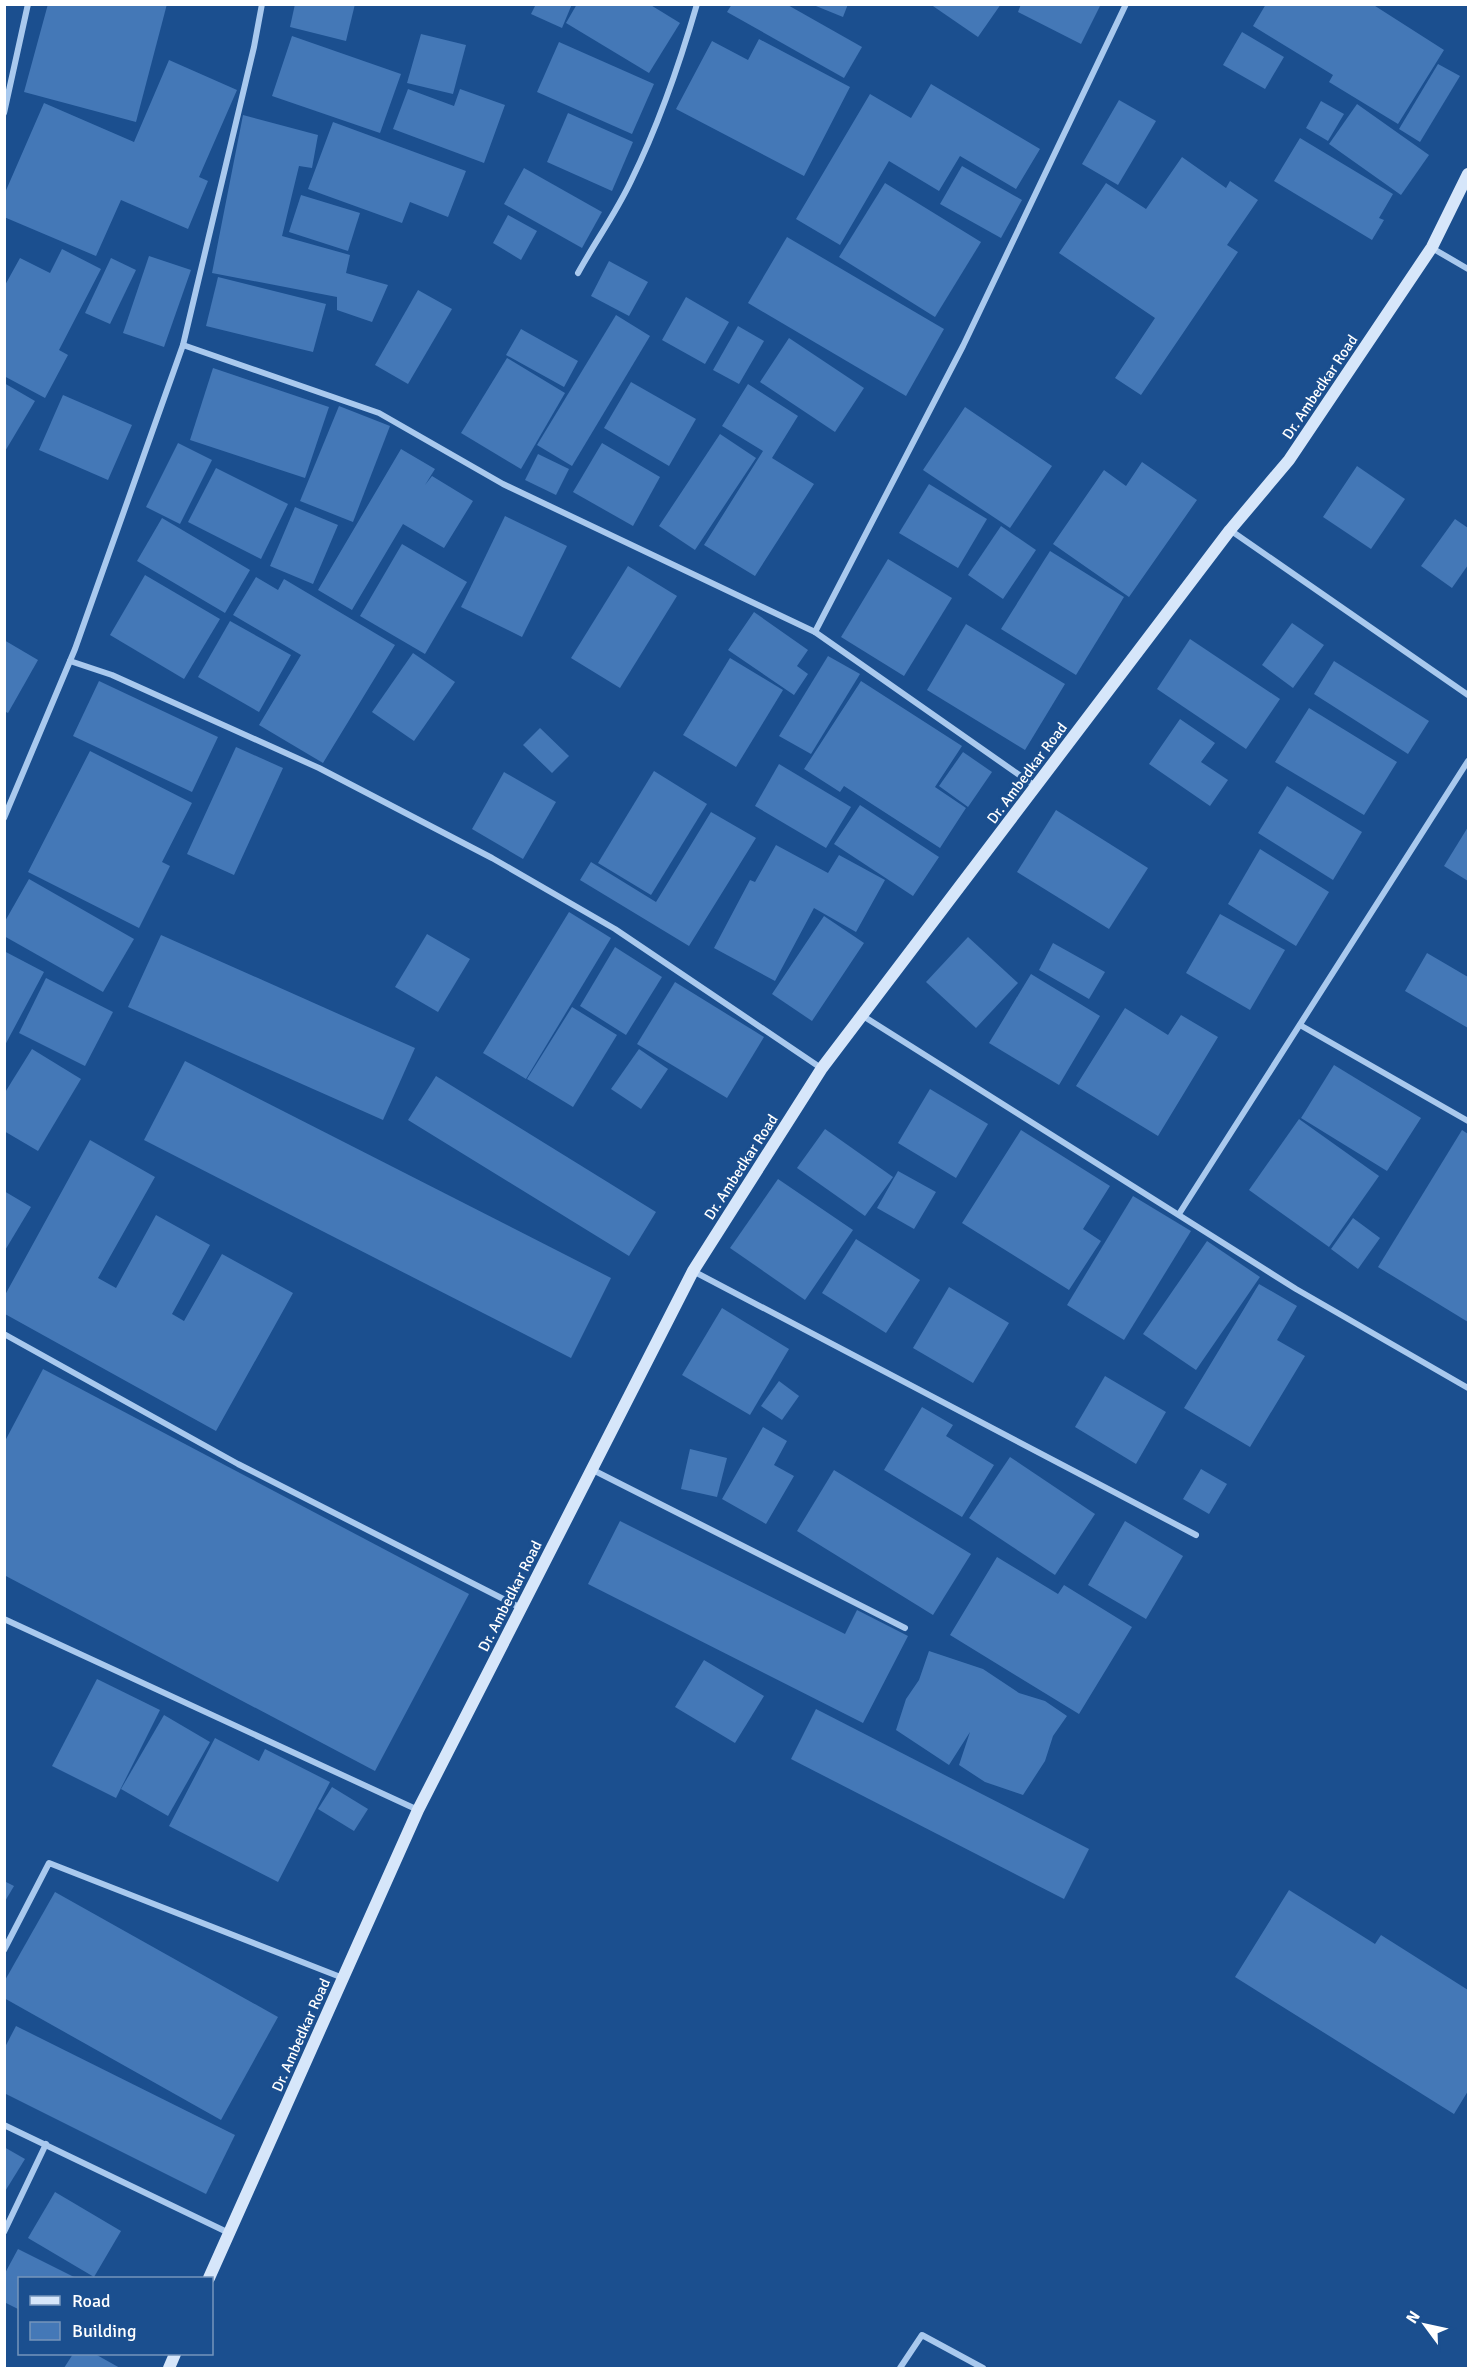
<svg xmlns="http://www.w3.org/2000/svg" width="1473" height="2373" viewBox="0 0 1473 2373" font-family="Signika,sans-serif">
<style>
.building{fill:#4478b7}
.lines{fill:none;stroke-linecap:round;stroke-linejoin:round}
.street{stroke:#a9c9ee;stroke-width:6}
.secondary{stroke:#d6e6fa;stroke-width:12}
.labels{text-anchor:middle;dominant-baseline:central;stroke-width:6;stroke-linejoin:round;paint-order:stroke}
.street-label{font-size:15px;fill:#fff;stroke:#1b4f8f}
</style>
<rect width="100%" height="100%" fill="#1b4f8f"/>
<g class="building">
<path d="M 48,4 L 167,4 L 136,122 L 24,92 Z"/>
<path d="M 295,4 L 355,4 L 346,41 L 290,27 Z"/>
<path d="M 536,4 L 572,4 L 562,28 L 531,14 Z"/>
<path d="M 577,4 L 649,4 L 680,23 L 649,73 L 566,23 Z"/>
<path d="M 732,4 L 786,4 L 862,47 L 844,78 L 727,12 Z"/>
<path d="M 811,4 L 848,4 L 843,17 Z"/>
<path d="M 930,4 L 1001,4 L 978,37 Z"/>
<path d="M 1021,4 L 1101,4 L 1081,44 L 1018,12 Z"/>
<path d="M 1266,4 L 1372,4 L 1444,50 L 1398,124 L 1329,82 L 1333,75 L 1253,26 Z"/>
<path d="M 1242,32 L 1284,57 L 1265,89 L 1223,65 Z"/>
<path d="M 421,34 L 466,45 L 453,94 L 407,83 Z"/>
<path d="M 292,36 L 401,74 L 380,133 L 272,96 Z"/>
<path d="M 759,39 L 850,87 L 804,176 L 676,109 L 712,41 L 748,60 Z"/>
<path d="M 559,42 L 654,84 L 632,134 L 537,92 Z"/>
<path d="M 169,60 L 237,90 L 199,177 L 208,181 L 188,229 L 121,200 L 96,256 L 4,217 L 4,195 L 44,103 L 134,142 Z"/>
<path d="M 1438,64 L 1460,76 L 1420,142 L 1399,129 Z"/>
<path d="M 931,84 L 1040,149 L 1016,189 L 960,156 L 939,191 L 889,161 L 840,245 L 796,219 L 870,94 L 911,118 Z"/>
<path d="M 408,89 L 454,106 L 460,89 L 505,105 L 484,163 L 393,129 Z"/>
<path d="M 1119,100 L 1156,121 L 1118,185 L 1082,164 Z"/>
<path d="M 1321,101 L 1344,114 L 1328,141 L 1306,128 Z"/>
<path d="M 1357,104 L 1429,155 L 1401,195 L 1329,144 Z"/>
<path d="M 568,113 L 633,142 L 612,191 L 547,162 Z"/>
<path d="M 243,115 L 318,135 L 312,168 L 299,166 L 282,236 L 350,255 L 346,273 L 388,285 L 372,322 L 337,310 L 337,297 L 212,273 Z"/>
<path d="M 333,122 L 466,171 L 448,217 L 410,202 L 402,223 L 308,189 Z"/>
<path d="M 1300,138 L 1393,194 L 1379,218 L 1384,220 L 1372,240 L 1274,181 Z"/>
<path d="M 1182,157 L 1226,188 L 1230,181 L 1258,200 L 1227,245 L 1238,252 L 1141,395 L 1115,378 L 1155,318 L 1059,253 L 1106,183 L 1146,209 Z"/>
<path d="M 962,166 L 1022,200 L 1001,238 L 940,204 Z"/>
<path d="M 524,168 L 602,212 L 582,248 L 504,204 Z"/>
<path d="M 885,183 L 981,242 L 935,317 L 839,257 Z"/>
<path d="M 301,195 L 360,213 L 348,251 L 289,232 Z"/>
<path d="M 508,215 L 537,231 L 521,260 L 493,243 Z"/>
<path d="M 787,237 L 944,329 L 906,396 L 748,303 Z"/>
<path d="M 62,249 L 101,269 L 59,350 L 68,355 L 45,398 L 4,376 L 4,287 L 20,258 L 50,273 Z"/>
<path d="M 149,256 L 191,270 L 164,347 L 123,333 Z"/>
<path d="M 111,258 L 136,270 L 110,324 L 85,313 Z"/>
<path d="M 609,261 L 648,282 L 629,316 L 591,296 Z"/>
<path d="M 218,277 L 326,304 L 313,352 L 206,326 Z"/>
<path d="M 418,290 L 452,309 L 408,384 L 375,365 Z"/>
<path d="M 686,297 L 729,322 L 705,364 L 662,340 Z"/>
<path d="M 616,315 L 650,336 L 572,466 L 537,445 Z"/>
<path d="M 738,326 L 764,341 L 739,384 L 713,370 Z"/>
<path d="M 521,329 L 578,361 L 564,387 L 506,355 Z"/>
<path d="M 789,338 L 864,388 L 835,432 L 760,382 Z"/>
<path d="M 507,358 L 565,393 L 521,469 L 461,433 Z"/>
<path d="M 213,368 L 329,407 L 305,478 L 190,440 Z"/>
<path d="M 631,382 L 696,419 L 669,466 L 604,428 Z"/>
<path d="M 4,383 L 35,401 L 4,453 Z"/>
<path d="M 748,384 L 798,416 L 772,458 L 814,484 L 755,576 L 704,545 L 763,451 L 722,426 Z"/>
<path d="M 63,395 L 132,425 L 108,480 L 39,450 Z"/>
<path d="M 339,406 L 390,426 L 353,522 L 300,501 Z"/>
<path d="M 965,407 L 1052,466 L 1010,528 L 923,470 Z"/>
<path d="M 720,434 L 756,458 L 695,550 L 659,526 Z"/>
<path d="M 178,443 L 212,460 L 180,524 L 146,507 Z"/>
<path d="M 602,443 L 660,477 L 633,526 L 573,492 Z"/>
<path d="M 401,449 L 435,469 L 425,485 L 432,476 L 473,501 L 444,548 L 403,524 L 352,610 L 318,590 Z"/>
<path d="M 538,454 L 569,469 L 556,495 L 525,480 Z"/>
<path d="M 1142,462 L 1197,500 L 1129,597 L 1053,544 L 1104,470 L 1126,486 Z"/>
<path d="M 1357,466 L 1405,499 L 1371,549 L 1323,517 Z"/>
<path d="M 216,468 L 288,504 L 261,559 L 188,522 Z"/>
<path d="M 929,484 L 987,519 L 958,568 L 899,533 Z"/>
<path d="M 295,507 L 338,525 L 313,584 L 270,566 Z"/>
<path d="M 505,516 L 567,546 L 522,637 L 461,607 Z"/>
<path d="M 162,518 L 250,570 L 225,613 L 137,561 Z"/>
<path d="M 1455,519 L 1468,528 L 1468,565 L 1452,588 L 1421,566 Z"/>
<path d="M 1001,526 L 1036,550 L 1003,599 L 968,575 Z"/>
<path d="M 402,544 L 467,582 L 425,654 L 360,616 Z"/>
<path d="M 1050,551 L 1124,597 L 1076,675 L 1001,629 Z"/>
<path d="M 888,559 L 952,598 L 904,676 L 841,637 Z"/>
<path d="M 628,566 L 677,596 L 620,688 L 571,658 Z"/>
<path d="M 145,575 L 220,619 L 184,679 L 110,635 Z"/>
<path d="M 256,577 L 278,590 L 284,579 L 395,645 L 323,763 L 259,725 L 301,655 L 233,615 Z"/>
<path d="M 754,612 L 808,650 L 797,666 L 808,674 L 794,695 L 728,650 Z"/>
<path d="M 230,621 L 291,655 L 259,712 L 198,677 Z"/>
<path d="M 1292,623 L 1324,645 L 1293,688 L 1262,665 Z"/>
<path d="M 966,624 L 1065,684 L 1025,750 L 927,690 Z"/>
<path d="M 1190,639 L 1280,699 L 1246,749 L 1157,689 Z"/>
<path d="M 4,640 L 38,660 L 8,713 L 4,711 Z"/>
<path d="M 413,653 L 455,682 L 414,741 L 372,712 Z"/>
<path d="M 828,656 L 860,674 L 811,754 L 779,736 Z"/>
<path d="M 730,658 L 783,690 L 736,767 L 683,735 Z"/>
<path d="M 1334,661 L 1429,721 L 1408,754 L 1314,694 Z"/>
<path d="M 99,681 L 218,737 L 192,792 L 73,736 Z"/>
<path d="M 861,681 L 962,746 L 935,787 L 966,808 L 940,848 L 844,786 L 840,792 L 804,769 Z"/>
<path d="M 1309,708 L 1397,762 L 1364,815 L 1275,762 Z"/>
<path d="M 1180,719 L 1215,743 L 1201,762 L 1228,780 L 1210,806 L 1149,764 Z"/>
<path d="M 540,728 L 569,756 L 552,773 L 523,745 Z"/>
<path d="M 236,747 L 283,768 L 234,875 L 187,854 Z"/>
<path d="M 90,751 L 192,803 L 162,862 L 170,866 L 139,928 L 28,872 Z"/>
<path d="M 963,752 L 992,772 L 968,807 L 939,786 Z"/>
<path d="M 779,764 L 851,807 L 826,848 L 755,806 Z"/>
<path d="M 654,771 L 707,804 L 651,895 L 598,863 Z"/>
<path d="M 504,772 L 556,802 L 523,859 L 472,829 Z"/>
<path d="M 1287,786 L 1362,832 L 1333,880 L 1258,833 Z"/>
<path d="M 860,805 L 939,857 L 913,896 L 834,844 Z"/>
<path d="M 1056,810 L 1148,868 L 1109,929 L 1017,872 Z"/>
<path d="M 711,812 L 756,838 L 689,946 L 580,880 L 591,862 L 656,902 Z"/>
<path d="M 1468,827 L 1468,881 L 1444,866 Z"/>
<path d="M 776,845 L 828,873 L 839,855 L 885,880 L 856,932 L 814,908 L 775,981 L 714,948 L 750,880 L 755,882 Z"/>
<path d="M 1260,849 L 1329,892 L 1296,946 L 1228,904 Z"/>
<path d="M 29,879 L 134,939 L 103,992 L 4,936 L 4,923 Z"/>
<path d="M 569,912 L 611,938 L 526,1079 L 483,1053 Z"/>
<path d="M 1220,914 L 1285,950 L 1250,1010 L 1186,973 Z"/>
<path d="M 824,916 L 864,943 L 812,1021 L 772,994 Z"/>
<path d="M 427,934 L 470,959 L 438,1012 L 395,987 Z"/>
<path d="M 161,935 L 415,1048 L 383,1120 L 128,1007 Z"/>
<path d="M 968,937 L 1018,983 L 976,1028 L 926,982 Z"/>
<path d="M 1053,943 L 1105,972 L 1089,999 L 1039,970 Z"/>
<path d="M 615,947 L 662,977 L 626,1035 L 580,1006 Z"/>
<path d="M 4,951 L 44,972 L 4,1047 Z"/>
<path d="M 1427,953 L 1468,977 L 1468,1028 L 1405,991 Z"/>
<path d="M 1031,974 L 1100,1016 L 1059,1085 L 989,1043 Z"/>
<path d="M 46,978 L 113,1012 L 85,1066 L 19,1033 Z"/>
<path d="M 675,982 L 764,1037 L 727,1098 L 637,1044 Z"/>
<path d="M 572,1007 L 617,1035 L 573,1107 L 527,1079 Z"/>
<path d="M 1125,1008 L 1168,1035 L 1181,1015 L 1218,1037 L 1158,1136 L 1076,1086 Z"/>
<path d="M 32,1049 L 81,1079 L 38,1151 L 4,1131 L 4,1094 Z"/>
<path d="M 639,1049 L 668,1069 L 641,1109 L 611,1089 Z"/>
<path d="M 185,1061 L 611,1278 L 571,1358 L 144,1140 Z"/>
<path d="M 1334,1065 L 1421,1118 L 1387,1171 L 1301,1118 Z"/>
<path d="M 436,1076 L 656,1212 L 629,1256 L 408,1120 Z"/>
<path d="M 930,1089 L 988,1124 L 956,1178 L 898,1143 Z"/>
<path d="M 1299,1119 L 1379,1176 L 1329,1247 L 1249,1190 Z"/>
<path d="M 825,1129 L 893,1177 L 865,1216 L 797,1168 Z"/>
<path d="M 1021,1130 L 1110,1186 L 1083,1229 L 1101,1241 L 1069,1290 L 962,1223 Z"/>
<path d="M 1462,1130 L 1468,1134 L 1468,1322 L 1378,1267 Z"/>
<path d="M 90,1140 L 155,1177 L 98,1278 L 116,1288 L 156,1215 L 210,1245 L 172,1314 L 184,1321 L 222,1254 L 293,1293 L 216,1431 L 5,1314 L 5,1295 Z"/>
<path d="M 898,1171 L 936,1192 L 914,1229 L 877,1208 Z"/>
<path d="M 778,1179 L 853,1230 L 805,1300 L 730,1248 Z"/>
<path d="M 4,1191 L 31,1207 L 4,1252 Z"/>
<path d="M 1133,1196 L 1191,1231 L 1124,1340 L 1067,1305 Z"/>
<path d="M 1353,1218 L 1380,1238 L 1358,1269 L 1331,1249 Z"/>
<path d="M 856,1239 L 920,1280 L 886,1333 L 822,1293 Z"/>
<path d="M 1207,1241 L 1260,1277 L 1196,1370 L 1143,1334 Z"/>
<path d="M 1259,1284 L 1297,1306 L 1277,1340 L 1305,1356 L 1250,1447 L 1184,1408 Z"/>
<path d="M 949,1287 L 1009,1323 L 973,1383 L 913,1348 Z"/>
<path d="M 722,1308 L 789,1349 L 750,1415 L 682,1375 Z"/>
<path d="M 43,1369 L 469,1594 L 375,1771 L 4,1575 L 4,1443 Z"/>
<path d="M 1105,1376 L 1166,1412 L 1136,1464 L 1075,1427 Z"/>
<path d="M 779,1381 L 799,1396 L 782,1420 L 761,1406 Z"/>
<path d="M 922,1407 L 953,1425 L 946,1436 L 994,1465 L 962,1517 L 884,1470 Z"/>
<path d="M 763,1427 L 787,1441 L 774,1465 L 794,1476 L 766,1524 L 722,1499 Z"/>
<path d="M 690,1449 L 727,1458 L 717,1497 L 681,1489 Z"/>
<path d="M 1010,1457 L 1095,1514 L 1055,1575 L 969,1518 Z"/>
<path d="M 1201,1469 L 1227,1484 L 1209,1514 L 1183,1499 Z"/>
<path d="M 834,1470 L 971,1554 L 933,1615 L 797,1531 Z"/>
<path d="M 620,1521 L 845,1634 L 857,1610 L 908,1636 L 863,1723 L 588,1584 Z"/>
<path d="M 1125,1521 L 1183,1556 L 1146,1619 L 1088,1585 Z"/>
<path d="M 997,1557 L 1058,1594 L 1064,1585 L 1132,1627 L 1079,1714 L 950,1635 Z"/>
<path d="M 929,1651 L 983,1669 L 1019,1693 L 1045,1701 L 1067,1716 L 1053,1736 L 1045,1761 L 1023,1795 L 985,1782 L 959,1765 L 970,1732 L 949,1765 L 896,1730 L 906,1699 L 919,1680 Z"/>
<path d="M 704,1660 L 764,1696 L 735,1743 L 675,1707 Z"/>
<path d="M 97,1679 L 160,1710 L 116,1798 L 52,1766 Z"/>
<path d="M 816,1709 L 1089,1849 L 1064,1899 L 791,1759 Z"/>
<path d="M 164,1715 L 210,1742 L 168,1816 L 121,1789 Z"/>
<path d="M 215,1738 L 259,1761 L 265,1749 L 330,1782 L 278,1882 L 169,1826 Z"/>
<path d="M 332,1787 L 368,1809 L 354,1831 L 318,1809 Z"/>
<path d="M 4,1881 L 14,1886 L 4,1903 Z"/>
<path d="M 1289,1890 L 1375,1944 L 1381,1935 L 1468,1990 L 1468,2091 L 1454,2114 L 1235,1977 Z"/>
<path d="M 55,1892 L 278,2017 L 221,2120 L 4,1998 L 4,1982 Z"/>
<path d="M 16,2026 L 235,2135 L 206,2194 L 4,2093 L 4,2049 Z"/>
<path d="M 4,2147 L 25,2159 L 4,2193 Z"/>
<path d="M 55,2192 L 121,2231 L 94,2277 L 28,2238 Z"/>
<path d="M 18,2249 L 76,2278 L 20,2278 L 20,2310 L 4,2302 L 4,2275 Z"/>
<path d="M 73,2354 L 95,2354 L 120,2368 L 64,2368 Z"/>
</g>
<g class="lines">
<g class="street">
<path d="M 4,113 L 28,4"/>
<path d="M 1432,248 L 1468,269"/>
<path d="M 578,273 C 595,242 616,213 631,181 C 659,124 679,66 697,4"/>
<path d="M 183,345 L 379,413 L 503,484 L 815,632 L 1035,786"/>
<path d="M 1230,530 L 1468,695"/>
<path d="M 815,632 L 963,346 L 1126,4"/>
<path d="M 70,661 L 112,675 L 319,768 L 492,858 L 615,929 L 821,1068"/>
<path d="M 4,818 L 75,649 L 183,345 L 254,47 L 262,4"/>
<path d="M 863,1016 L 1296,1289 L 1468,1388"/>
<path d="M 1300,1025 L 1468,1121"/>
<path d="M 1179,1214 L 1468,761"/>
<path d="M 693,1271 L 1196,1535"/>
<path d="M 4,1334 L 238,1464 L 521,1608"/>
<path d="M 591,1469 L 905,1628"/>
<path d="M 4,1619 L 418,1810"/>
<path d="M 4,1950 L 49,1863 L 343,1978"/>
<path d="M 4,2125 L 229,2233"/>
<path d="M 4,2232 L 46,2144"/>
<path d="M 900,2368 L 922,2335 L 983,2368"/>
</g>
<g class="secondary">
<path d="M 209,2278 L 418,1810 L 693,1271 L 822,1068 L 1230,530 L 1289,460 L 1432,247 L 1468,174"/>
<path d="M 169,2368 L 175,2354"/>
</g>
</g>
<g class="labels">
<g class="street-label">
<text transform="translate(1320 387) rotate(-56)">Dr. Ambedkar Road</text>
<text transform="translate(1027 773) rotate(-53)">Dr. Ambedkar Road</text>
<text transform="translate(741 1167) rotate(-57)">Dr. Ambedkar Road</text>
<text transform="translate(510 1596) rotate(-63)">Dr. Ambedkar Road</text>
<text transform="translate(301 2035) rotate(-66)">Dr. Ambedkar Road</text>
</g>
</g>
<rect width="1473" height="2373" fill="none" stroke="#ffffff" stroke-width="12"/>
<rect x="18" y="2277" width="195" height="78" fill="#1b4f8f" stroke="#7695bc" stroke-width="1.5"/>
<rect x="30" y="2296" width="30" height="9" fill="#d6e6fa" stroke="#7695bc" stroke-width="1.5"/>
<text x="72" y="2307" font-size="18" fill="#ffffff">Road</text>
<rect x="30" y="2322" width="30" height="18" fill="#4478b7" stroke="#7695bc" stroke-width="1.5"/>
<text x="72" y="2337" font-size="18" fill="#ffffff">Building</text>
<g transform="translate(1425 2325) rotate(303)" stroke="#1b4f8f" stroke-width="4.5" paint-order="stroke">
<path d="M0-4.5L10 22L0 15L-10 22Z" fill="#ffffff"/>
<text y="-9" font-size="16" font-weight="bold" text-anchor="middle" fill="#ffffff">N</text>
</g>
</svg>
